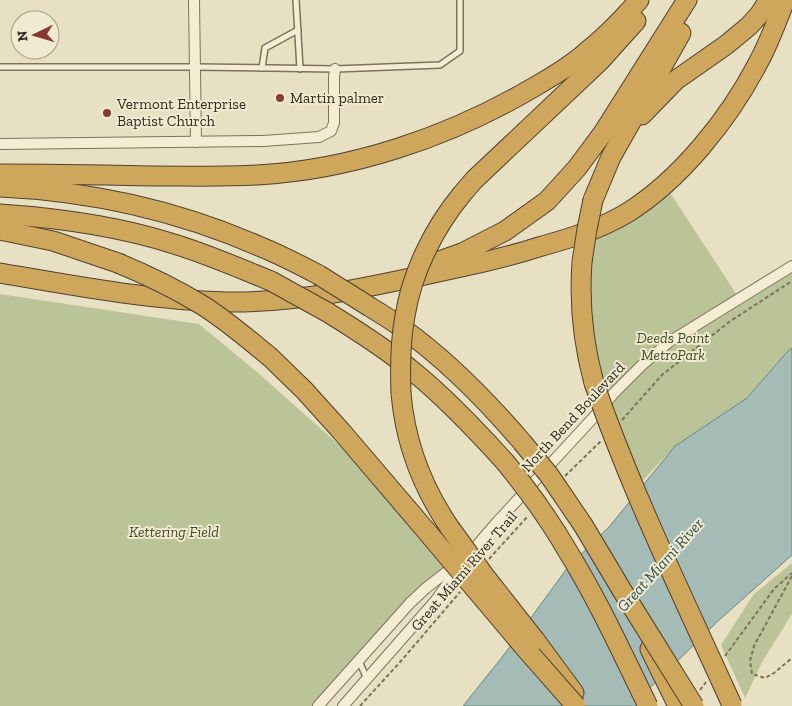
<svg xmlns="http://www.w3.org/2000/svg" width="792" height="706" viewBox="0 0 792 706" font-family="'Zilla Slab',serif">
<style>
.green{fill:#bbc498}
.water{fill:#a4bbb6;stroke:#6c8883}
.lines{fill:none;stroke-linecap:round;stroke-linejoin:round}
.service-casing{stroke:#7f725c;stroke-width:8}
.minor-casing{stroke:#7f725c;stroke-width:12}
.motorway-casing{stroke:#4e402f;stroke-width:21}
.path{stroke:#7f725c;stroke-width:2;stroke-dasharray:4 2.5;stroke-linecap:butt}
.service{stroke:#f4edd4;stroke-width:5}
.minor{stroke:#f4edd4;stroke-width:10}
.motorway{stroke:#cea65c;stroke-width:19}
.motorway-bridge-casing{stroke:#4e402f;stroke-width:21;stroke-linecap:butt}
.motorway-bridge{stroke:#cea65c;stroke-width:19}
.poi-dot{fill:#873a33;stroke:#f0ead1;stroke-width:2}
.labels{text-anchor:middle;dominant-baseline:central;stroke-width:4;stroke-linejoin:round;paint-order:stroke}
.poi-label{font-size:15px;fill:#31291e;stroke:#f0ead1;text-anchor:start}
.park-label{font-size:15px;font-style:italic;fill:#3f4b27;stroke:#f0ead1}
.street-label{font-size:15px;fill:#31291e;stroke:#f0ead1}
.water-label{font-size:16px;font-style:italic;fill:#2f4e4f;stroke:#f0ead1}
</style>
<rect width="100%" height="100%" fill="#e8e0c2"/>
<g class="green">
<path d="M 665,185 L 739,298 L 792,266 L 792,348 L 787,352 L 747,398 L 675,446 L 635,489 L 584,337 L 587,229 L 601,238 Z"/>
<path d="M 0,294 L 199,324 L 257,372 L 466,558 L 426,588 L 318,706 L 0,706 Z"/>
<path d="M 792,563 L 792,614 L 762,662 L 745,698 L 721,645 L 754,594 Z"/>
</g>
<path class="water" d="M 792,348 L 792,555 L 717,622 L 650,688 L 638,706 L 463,706 L 503,656 L 568,567 L 609,527 L 675,446 L 747,398 L 787,352 Z"/>
<g class="lines">
<g class="service-casing">
<g id="service">
<path d="M 296,0 L 300,69"/>
<path d="M 0,67 L 195,67 L 335,69 L 440,65 L 460,51 L 460,0"/>
<path d="M 262,68 L 265,48 L 298,30"/>
<path d="M 359,661 L 367,679"/>
</g>
</g>
<g class="minor-casing">
<g id="minor">
<path d="M 194,0 L 196,142"/>
<path d="M 0,144 L 263,141 L 319,137 L 331,131 L 334,123 L 334,77 L 335,69"/>
<path d="M 318,706 L 410,603 L 426,588 L 457,564"/>
<path d="M 343,706 L 436,600 L 466,558 L 498,521 L 593,418 L 614,393 L 642,365 L 669,342 L 792,266"/>
</g>
</g>
<g class="motorway-casing">
<g id="motorway">
<path d="M 642,115 L 676,80 L 726,45 L 749,26 L 759,15 L 769,0"/>
<path d="M 0,174 C 52,174 103,175 155,176 C 189,176 223,177 257,175 C 351,170 448,137 529,90 C 548,79 568,68 585,53 C 605,37 622,20 639,0"/>
<path d="M 0,187 C 90,191 179,211 261,247 C 281,255 300,265 319,275"/>
<path d="M 462,194 L 474,180 L 601,60 L 636,21"/>
<path d="M 593,200 L 611,157 L 681,33"/>
<path d="M 0,214 C 59,218 118,226 174,244 C 207,254 239,268 271,281"/>
<path d="M 0,230 L 53,241 L 118,263"/>
<path d="M 582,262 C 579,303 583,343 594,383"/>
<path d="M 434,263 L 462,253 L 505,231 L 547,201 L 577,168 L 603,133 L 687,0"/>
<path d="M 0,273 C 75,286 150,300 227,302 C 305,303 382,284 457,268 C 486,262 514,255 542,246 C 571,238 600,229 627,213 C 680,180 729,119 758,63 C 769,43 777,21 785,0"/>
<path d="M 370,307 C 381,314 392,320 402,328 C 447,360 486,400 522,442"/>
<path d="M 327,312 C 358,331 388,350 415,373 C 448,400 477,431 505,462"/>
<path d="M 270,357 L 304,390 L 341,431 L 428,533"/>
<path d="M 401,393 C 405,442 422,487 450,528"/>
<path d="M 535,640 L 574,693"/>
<path d="M 650,649 L 678,706"/>
</g>
</g>
<g class="path">
<path d="M 622,420 L 662,375 L 729,322 L 792,281"/>
<path d="M 565,476 L 601,441"/>
<path d="M 489,559 L 528,516"/>
<path d="M 792,576 L 754,646 L 750,661 L 752,674 L 765,678 L 774,673 L 792,658"/>
<path d="M 725,656 L 774,589 L 792,573"/>
<path d="M 700,690 L 706,682"/>
<path d="M 360,706 L 401,661 L 460,592"/>
</g>
<use href="#service" class="service"/>
<use href="#minor" class="minor"/>
<use href="#motorway" class="motorway"/>
<g class="motorway-bridge-casing">
<g id="motorway-bridge">
<path d="M 582,262 L 587,229 L 593,200"/>
<path d="M 118,263 C 147,275 176,289 202,305 C 226,320 248,339 270,357"/>
<path d="M 319,275 L 370,307"/>
<path d="M 271,281 L 327,312"/>
<path d="M 594,383 C 632,493 684,599 732,705"/>
<path d="M 401,393 C 400,367 400,342 405,316 C 412,272 434,228 462,194"/>
<path d="M 522,442 L 549,475 L 583,525 L 623,592 L 694,706"/>
<path d="M 505,462 C 528,490 549,519 567,550 C 598,600 622,653 648,706"/>
<path d="M 450,528 L 484,575 L 535,640"/>
<path d="M 428,533 L 525,648 L 576,706"/>
</g>
</g>
<use href="#motorway-bridge" class="motorway-bridge"/>
</g>
<g class="poi-dot">
<circle cx="280" cy="98" r="5"/>
<circle cx="107" cy="113" r="5"/>
</g>
<g class="labels">
<g class="poi-label">
<text x="290" y="98">Martin palmer</text>
<text x="117" y="104">Vermont Enterprise<tspan x="117" dy="17">Baptist Church</tspan></text>
</g>
<g class="park-label">
<text x="673" y="338">Deeds Point<tspan x="673" dy="17">MetroPark</tspan></text>
<text x="174" y="532">Kettering Field</text>
</g>
<g class="street-label">
<text transform="translate(573 417) rotate(-47)">North Bend Boulevard</text>
<text transform="translate(464 571) rotate(-49)">Great Miami River Trail</text>
</g>
<g class="water-label">
<text transform="translate(660 565) rotate(-48)">Great Miami River</text>
</g>
</g>
<g transform="translate(35 35) rotate(265)"><circle r="24" fill="#f0ead1" stroke="#a49d89"/>
<path d="M0-4L9 19L0 12L-9 19Z" fill="#873a33"/>
<text y="-8" font-size="14" font-weight="bold" text-anchor="middle" fill="#31291e">N</text>
</g>
</svg>
